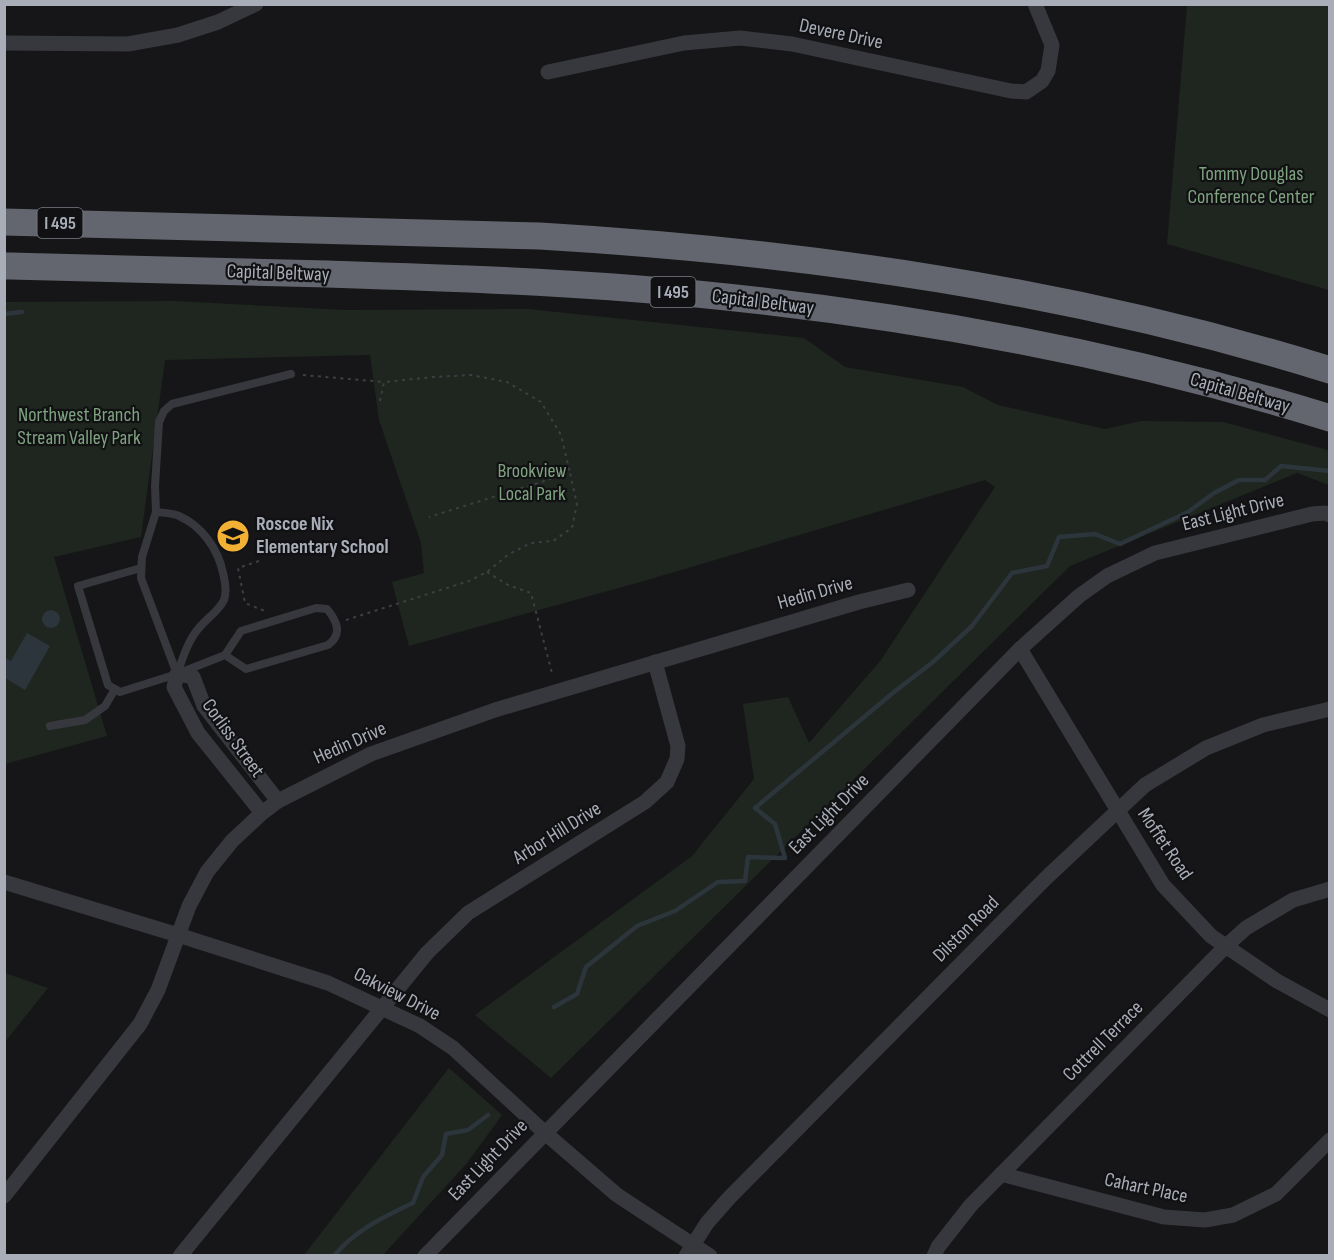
<svg xmlns="http://www.w3.org/2000/svg" width="1334" height="1260" viewBox="0 0 1334 1260" font-family="'Sofia Sans Condensed',sans-serif">
<style>
.green{fill:#1e261f}
.water{fill:#2c353c}
.lines{fill:none;stroke-linecap:round;stroke-linejoin:round}
.stream{stroke:#2c353c;stroke-width:4.5}
.path{stroke:#3d3f44;stroke-width:2;stroke-dasharray:3 4.5;stroke-linecap:butt}
.service{stroke:#37383d;stroke-width:8}
.minor{stroke:#37383d;stroke-width:15}
.motorway{stroke:#63666e;stroke-width:27}
.labels{text-anchor:middle;dominant-baseline:central;stroke-width:4.5;stroke-linejoin:round;paint-order:stroke}
.shield{fill:#111113;stroke:#7b7e86;stroke-width:1.5}
.shield-label{font-size:18px;font-weight:bold;fill:#a8adb8}
.street-label{font-size:20px;fill:#a8adb8;stroke:#111113}
.park-label{font-size:20px;fill:#7fa381;stroke:#111113}
.poi-label{font-size:20px;font-weight:bold;fill:#a8adb8;stroke:#111113;text-anchor:start}
</style>
<rect width="100%" height="100%" fill="#161618"/>
<g class="green">
<path d="M 1187,5 L 1329,5 L 1329,290 L 1167,244 Z"/>
<path d="M 173,301 L 346,310 L 528,309 L 804,338 L 845,367 L 963,387 L 998,405 L 1105,429 L 1141,421 L 1223,422 L 1324,449 L 1329,451 L 1329,485 L 1297,473 L 1070,566 L 551,1078 L 475,1015 L 692,856 L 754,779 L 743,704 L 788,697 L 809,743 L 881,660 L 995,487 L 985,480 L 644,581 L 409,646 L 392,582 L 424,573 L 421,543 L 379,420 L 370,355 L 165,360 L 141,537 L 54,557 L 107,736 L 5,764 L 5,302 Z"/>
<path d="M 5,973 L 48,988 L 5,1042 L 4,973 Z"/>
<path d="M 449,1068 L 502,1115 L 467,1163 L 383,1255 L 304,1255 Z"/>
</g>
<g class="water">
<circle cx="51" cy="619" r="9"/>
<path d="M 27,633 L 50,646 L 25,690 L 5,678 L 4,657 L 11,661 Z"/>
</g>
<g class="lines">
<g class="stream">
<path d="M 4,314 L 22,312"/>
<path d="M 554,1007 L 577,994 L 586,967 L 637,926 L 675,911 L 718,882 L 745,881 L 748,857 L 785,858 L 775,824 L 755,808 L 894,692 L 933,662 L 972,626 L 1012,573 L 1047,566 L 1059,537 L 1095,534 L 1120,544 L 1188,512 L 1214,493 L 1239,480 L 1265,480 L 1281,466 L 1330,471"/>
<path d="M 334,1256 C 355,1230 384,1217 413,1203 L 423,1177 L 442,1155 L 446,1134 L 468,1130 L 488,1115"/>
</g>
<g class="path">
<path d="M 303,375 L 384,382"/>
<path d="M 380,401 L 384,382 L 433,377 L 471,375 L 507,382 L 541,402 L 561,435 L 570,473"/>
<path d="M 259,561 L 238,568 L 245,603 L 265,611"/>
<path d="M 487,572 L 508,585 L 531,593 L 552,673"/>
<path d="M 346,620 L 469,581 L 487,572 L 509,554 L 531,543 L 553,541 L 572,528 L 577,504 L 570,473 L 429,517"/>
</g>
<g class="service">
<path d="M 156,512 C 164,513 173,513 179,516 C 202,526 218,549 223,573 C 225,581 227,592 224,600 C 218,612 207,618 199,628 C 188,640 183,658 177,674"/>
<path d="M 141,568 L 78,586 L 108,685 L 120,692 L 177,674 L 225,655 L 241,631 L 316,608 L 327,609 C 337,621 343,634 328,645 L 246,669 L 225,655"/>
<path d="M 177,674 L 141,578 L 142,557 L 156,512 L 155,486 L 159,422 L 164,411 L 172,404 L 291,374"/>
<path d="M 50,726 L 85,720 L 105,706 L 115,689"/>
</g>
<g class="minor">
<path d="M 4,43 L 128,44 L 178,35 L 218,22 L 256,4"/>
<path d="M 548,72 L 684,43 L 740,38 L 792,44 L 1011,91 L 1026,92 L 1042,81 L 1048,71 L 1052,45 L 1035,4"/>
<path d="M 1020,649 L 1163,885 L 1211,936 L 1277,981 L 1330,1010"/>
<path d="M 262,813 L 198,733 L 174,687 L 177,674 L 193,677 L 204,706 L 278,801"/>
<path d="M 4,882 L 178,935 L 328,983 L 420,1026 L 453,1048 L 544,1132 L 617,1195 L 710,1256"/>
<path d="M 1001,1174 L 1164,1217 L 1205,1220 L 1233,1215 L 1276,1194 L 1330,1140"/>
<path d="M 4,1196 L 140,1024 L 158,990 L 189,906 L 207,872 L 232,841 L 262,813 L 278,801 L 371,754 L 495,710 L 859,602 L 908,590"/>
<path d="M 180,1256 L 427,953 L 468,913 L 645,802 L 667,782 L 677,759 L 678,746 L 655,662"/>
<path d="M 425,1256 L 1020,649 L 1079,596 L 1107,576 L 1155,553 L 1312,514 L 1325,513 L 1330,515"/>
<path d="M 686,1256 L 707,1223 L 729,1198 L 1045,879 L 1145,785 L 1206,748 L 1263,725 L 1330,709"/>
<path d="M 934,1256 L 938,1247 L 971,1205 L 1226,946 L 1246,928 L 1293,900 L 1330,889"/>
</g>
<g class="motorway">
<path d="M 4,222 L 540,236 C 807,252 1073,290 1330,370"/>
<path d="M 4,266 C 112,268 220,271 327,274 C 451,278 574,282 697,294 C 911,315 1124,354 1330,418"/>
</g>
</g>
<defs>
<g id="school-disc" transform="scale(1.725)"><circle r="9.5" fill="#f2b134" stroke="#111113"/><path d="M0-5L7-2L0 1L-7-2ZM-4 1L0 2.5L4 1V4Q0 6-4 4Z" fill="#111"/></g>
</defs>
<g fill-rule="evenodd">
<use href="#school-disc" x="233" y="536"/>
</g>
<g class="labels">
<g class="shield">
<rect x="37.5" y="208" width="45" height="30" rx="4.5"/>
<rect x="650.5" y="277" width="45" height="30" rx="4.5"/>
</g>
<g class="shield-label">
<text x="60" y="223">I 495</text>
<text x="673" y="292">I 495</text>
</g>
<g class="street-label">
<text transform="translate(841 34) rotate(12)">Devere Drive</text>
<text transform="translate(278 273) rotate(2)">Capital Beltway</text>
<text transform="translate(763 302) rotate(7)">Capital Beltway</text>
<text transform="translate(1240 393) rotate(16)">Capital Beltway</text>
<text transform="translate(1233 512) rotate(-14)">East Light Drive</text>
<text transform="translate(815 593) rotate(-16)">Hedin Drive</text>
<text transform="translate(233 738) rotate(54)">Corliss Street</text>
<text transform="translate(350 743) rotate(-24)">Hedin Drive</text>
<text transform="translate(829 814) rotate(-45)">East Light Drive</text>
<text transform="translate(557 833) rotate(-32)">Arbor Hill Drive</text>
<text transform="translate(1165 844) rotate(56)">Moffet Road</text>
<text transform="translate(966 929) rotate(-45)">Dilston Road</text>
<text transform="translate(397 994) rotate(27)">Oakview Drive</text>
<text transform="translate(1103 1041) rotate(-45)">Cottrell Terrace</text>
<text transform="translate(488 1160) rotate(-46)">East Light Drive</text>
<text transform="translate(1146 1188) rotate(12)">Cahart Place</text>
</g>
<g class="park-label">
<text x="1251" y="174">Tommy Douglas<tspan x="1251" dy="23">Conference Center</tspan></text>
<text x="79" y="415">Northwest Branch<tspan x="79" dy="23">Stream Valley Park</tspan></text>
<text x="532" y="471">Brookview<tspan x="532" dy="23">Local Park</tspan></text>
</g>
<g class="poi-label">
<text x="256" y="524">Roscoe Nix<tspan x="256" dy="23">Elementary School</tspan></text>
</g>
</g>
<rect width="1334" height="1260" fill="none" stroke="#a8adb8" stroke-width="12"/>
</svg>
